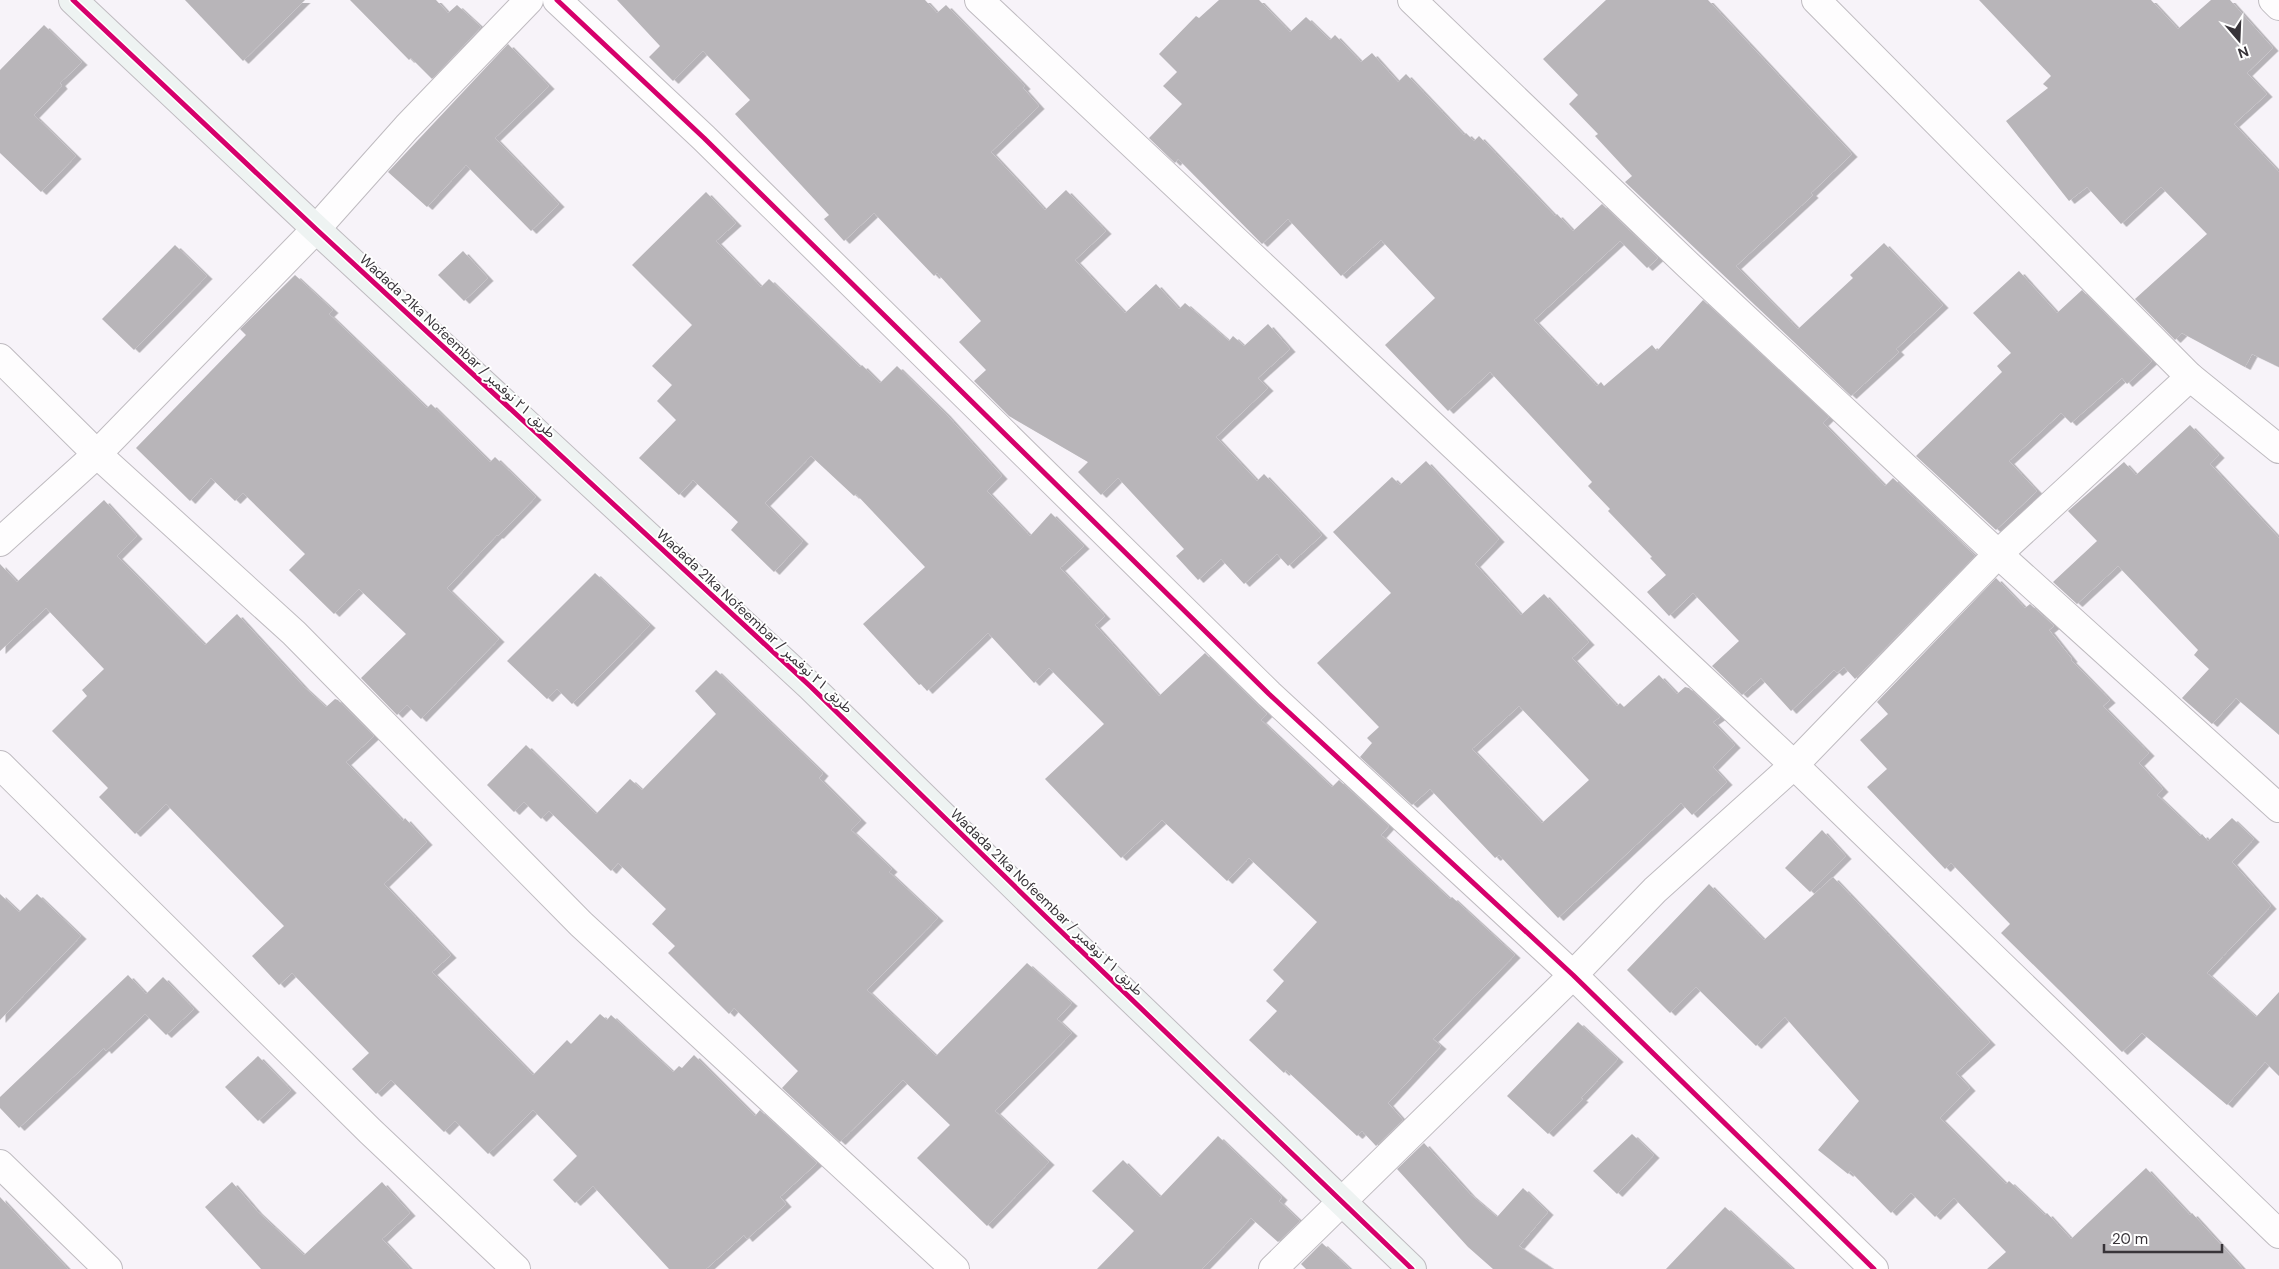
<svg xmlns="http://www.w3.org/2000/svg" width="2279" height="1269" viewBox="0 0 2279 1269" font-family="'DM Sans','Noto Sans Arabic',sans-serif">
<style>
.building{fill:#b8b5b9;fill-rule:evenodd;filter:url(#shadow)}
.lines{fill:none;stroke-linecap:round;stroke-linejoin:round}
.street-casing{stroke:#bfbbc0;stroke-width:30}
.secondary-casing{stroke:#bfbbc0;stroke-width:30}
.street{stroke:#fefdfe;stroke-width:28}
.secondary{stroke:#eef3f2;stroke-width:28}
.cycleway-casing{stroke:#fff;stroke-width:8}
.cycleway{stroke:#d6006c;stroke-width:5}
.labels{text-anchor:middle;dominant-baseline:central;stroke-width:4;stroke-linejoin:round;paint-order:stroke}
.street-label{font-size:14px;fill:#383439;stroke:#fff}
</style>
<defs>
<filter id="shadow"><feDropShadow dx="5.5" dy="3" stdDeviation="0" flood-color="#0004"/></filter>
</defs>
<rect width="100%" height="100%" fill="#f7f3f9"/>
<g class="building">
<path d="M 185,0 L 305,0 L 243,61 Z"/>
<path d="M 350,0 L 436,0 L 448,13 L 457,5 L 481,27 L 432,79 L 411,58 L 409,60 Z"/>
<path d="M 617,0 L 925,0 L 937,13 L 946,5 L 1025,86 L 1023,88 L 1039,106 L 991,152 L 1045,210 L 1066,190 L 1106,231 L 1075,260 L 1125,313 L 1156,284 L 1179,309 L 1185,303 L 1229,341 L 1233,336 L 1244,346 L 1268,324 L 1290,349 L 1258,378 L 1268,388 L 1216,437 L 1257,481 L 1264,474 L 1322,535 L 1288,566 L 1277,554 L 1244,584 L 1221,559 L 1198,580 L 1176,556 L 1184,549 L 1118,478 L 1101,495 L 1078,472 L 1088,462 L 1009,416 L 974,381 L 986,370 L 959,342 L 981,321 L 937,273 L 934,276 L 874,213 L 844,241 L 824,219 L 829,215 L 735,114 L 750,100 L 703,51 L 673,81 L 649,57 L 660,46 Z"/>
<path d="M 1219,0 L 1259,0 L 1290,32 L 1306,17 L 1330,40 L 1335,35 L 1361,62 L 1372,53 L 1398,82 L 1406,74 L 1464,135 L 1466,133 L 1474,141 L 1479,136 L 1555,216 L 1557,214 L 1573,231 L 1602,204 L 1658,258 L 1647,268 L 1620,241 L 1534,320 L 1597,386 L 1601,382 L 1604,386 L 1652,345 L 1657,351 L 1703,300 L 1829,417 L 1823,423 L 1885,486 L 1893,478 L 1975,556 L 1855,679 L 1844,667 L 1837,673 L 1834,670 L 1791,711 L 1761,678 L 1742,695 L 1712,666 L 1739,641 L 1693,593 L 1669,616 L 1647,592 L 1666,575 L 1650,558 L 1652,557 L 1608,511 L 1610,509 L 1588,486 L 1592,482 L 1490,372 L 1448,411 L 1385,345 L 1435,298 L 1381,240 L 1341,276 L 1288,219 L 1262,244 L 1178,159 L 1175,163 L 1149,138 L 1182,104 L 1163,86 L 1177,72 L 1159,54 L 1196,16 L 1199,18 Z"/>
<path d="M 1606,0 L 1708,0 L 1852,154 L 1811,193 L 1813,195 L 1736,266 L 1798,329 L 1853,278 L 1850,275 L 1884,243 L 1943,305 L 1896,349 L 1899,352 L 1851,396 L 1625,182 L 1632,176 L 1595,136 L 1598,134 L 1569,104 L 1578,95 L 1543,59 Z"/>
<path d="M 1979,0 L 2151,0 L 2178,29 L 2211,0 L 2230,0 L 2273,48 L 2247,73 L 2267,94 L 2234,124 L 2279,172 L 2279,367 L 2252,354 L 2245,367 L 2182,333 L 2175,340 L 2135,299 L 2207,234 L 2161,187 L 2121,224 L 2087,187 L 2069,201 L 2006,121 L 2048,88 L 2043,84 L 2051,76 Z"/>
<path d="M 44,25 L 82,62 L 60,83 L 62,86 L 34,115 L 76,156 L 41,192 L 0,153 L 0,70 Z"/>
<path d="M 508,44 L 549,86 L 495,138 L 559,204 L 531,231 L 466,165 L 427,207 L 388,172 Z"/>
<path d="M 706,192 L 736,223 L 716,241 L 761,287 L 769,279 L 860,367 L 862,365 L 880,383 L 897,366 L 945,413 L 1002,476 L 987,491 L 1030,536 L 1051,513 L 1084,546 L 1060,568 L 1105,616 L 1095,625 L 1159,696 L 1205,653 L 1267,714 L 1261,720 L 1332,787 L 1339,780 L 1389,826 L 1381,835 L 1450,899 L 1452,897 L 1515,955 L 1433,1039 L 1441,1046 L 1388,1103 L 1403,1120 L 1376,1146 L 1362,1131 L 1357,1136 L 1286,1070 L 1284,1073 L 1249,1040 L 1277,1011 L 1266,1001 L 1284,981 L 1273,970 L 1317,922 L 1249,858 L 1227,881 L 1162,820 L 1121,858 L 1045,779 L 1104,724 L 1049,668 L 1034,683 L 988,633 L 927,691 L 921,684 L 919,685 L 863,624 L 925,567 L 856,494 L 854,496 L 811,456 L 765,503 L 803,541 L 774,572 L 731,530 L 738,522 L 693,480 L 679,495 L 639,458 L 676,420 L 657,401 L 672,385 L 652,366 L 692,325 L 632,265 Z"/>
<path d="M 175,245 L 207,276 L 134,350 L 102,319 Z"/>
<path d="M 463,251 L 488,278 L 464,301 L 438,275 Z"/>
<path d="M 2019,271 L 2057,313 L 2082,290 L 2152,361 L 2127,384 L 2122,378 L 2071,423 L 2061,413 L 2009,461 L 2037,491 L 1996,530 L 1916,456 L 2002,372 L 1997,366 L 2011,353 L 1973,313 Z"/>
<path d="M 295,275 L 333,310 L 329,314 L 427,408 L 431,404 L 490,462 L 495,457 L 536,497 L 498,536 L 497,535 L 447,588 L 499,639 L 421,719 L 407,705 L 397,715 L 361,678 L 406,634 L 359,589 L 334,614 L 289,570 L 305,554 L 243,493 L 235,501 L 211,478 L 190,501 L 136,448 L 246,335 L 240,329 Z"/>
<path d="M 2190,425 L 2219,455 L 2210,464 L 2279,538 L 2279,735 L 2236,698 L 2212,724 L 2182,698 L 2209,669 L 2194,655 L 2198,650 L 2118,566 L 2077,604 L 2053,582 L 2097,541 L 2068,511 L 2124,462 L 2136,475 Z"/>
<path d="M 1426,461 L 1499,539 L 1475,564 L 1521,615 L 1544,594 L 1589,642 L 1572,658 L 1617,706 L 1620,703 L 1624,707 L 1659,675 L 1677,694 L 1685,687 L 1689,688 L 1720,717 L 1713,722 L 1735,745 L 1713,767 L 1727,782 L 1692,815 L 1681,803 L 1558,918 L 1499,855 L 1495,858 L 1430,789 L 1412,805 L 1360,757 L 1372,743 L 1367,738 L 1379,727 L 1317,663 L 1391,593 L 1333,532 L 1392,477 L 1400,485 ZM 1519,706 L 1589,780 L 1542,823 L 1472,749 Z"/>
<path d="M 104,500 L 137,536 L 117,556 L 205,645 L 237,614 L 304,687 L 326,707 L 335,699 L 338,700 L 374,736 L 346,762 L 403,821 L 405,818 L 427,842 L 384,884 L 451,955 L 432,972 L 533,1075 L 567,1040 L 571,1044 L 600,1014 L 607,1020 L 611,1015 L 673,1072 L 679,1066 L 682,1068 L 694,1055 L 755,1116 L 760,1110 L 817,1163 L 780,1197 L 786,1204 L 747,1239 L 744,1235 L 706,1269 L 669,1269 L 593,1186 L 575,1203 L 553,1180 L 577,1156 L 533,1110 L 488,1154 L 455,1121 L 444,1132 L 391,1080 L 376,1094 L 352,1069 L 369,1053 L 292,973 L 279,985 L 252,956 L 284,926 L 166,804 L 135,834 L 99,797 L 108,788 L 52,731 L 87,696 L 82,690 L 104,669 L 46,608 L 0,651 L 0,564 L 17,582 Z"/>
<path d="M 595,573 L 650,625 L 572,704 L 557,689 L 547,699 L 507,661 Z"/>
<path d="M 1996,578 L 2025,608 L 2030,604 L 2054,626 L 2049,630 L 2072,659 L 2071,660 L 2110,700 L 2103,706 L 2149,753 L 2139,763 L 2163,789 L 2157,795 L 2200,836 L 2202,834 L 2208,841 L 2232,818 L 2254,839 L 2232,862 L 2271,906 L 2207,973 L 2256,1017 L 2279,992 L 2279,1076 L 2265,1062 L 2227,1105 L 2142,1033 L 2122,1052 L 2001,933 L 2010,924 L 1951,863 L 1945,869 L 1867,787 L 1887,769 L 1860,740 L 1888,714 L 1877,702 Z"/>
<path d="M 716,670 L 823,773 L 819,778 L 861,820 L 851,830 L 892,869 L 889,872 L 938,918 L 867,990 L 936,1056 L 1027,963 L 1072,1003 L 1057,1019 L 1072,1033 L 995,1111 L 1049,1162 L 987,1226 L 917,1158 L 950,1125 L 903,1080 L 840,1142 L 782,1088 L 798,1071 L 734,1008 L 729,1014 L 668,953 L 675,946 L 652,924 L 666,909 L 618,863 L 611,871 L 549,811 L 541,819 L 524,802 L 514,812 L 487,785 L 526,745 L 596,814 L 630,779 L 642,790 L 716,714 L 695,691 Z"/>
<path d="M 1822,830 L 1846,856 L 1810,892 L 1785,868 Z"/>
<path d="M 1833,877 L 1990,1042 L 1956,1073 L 1970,1088 L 1940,1118 L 2006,1184 L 2009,1181 L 2045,1215 L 2047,1213 L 2071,1239 L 2146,1168 L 2190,1215 L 2192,1213 L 2243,1269 L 1987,1269 L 2006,1252 L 1954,1198 L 1935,1217 L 1911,1193 L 1891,1213 L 1850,1171 L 1848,1174 L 1818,1150 L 1859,1101 L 1785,1017 L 1756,1046 L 1696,987 L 1670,1013 L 1627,970 L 1709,884 L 1764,940 Z"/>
<path d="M 0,894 L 19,912 L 37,894 L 81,936 L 0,1020 Z"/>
<path d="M 128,975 L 146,994 L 163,977 L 194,1009 L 166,1035 L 145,1014 L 106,1051 L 104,1048 L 19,1128 L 0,1108 L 0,1097 Z"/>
<path d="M 1578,1022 L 1618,1059 L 1581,1098 L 1583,1099 L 1548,1134 L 1507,1096 Z"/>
<path d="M 258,1056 L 291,1090 L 258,1121 L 225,1087 Z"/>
<path d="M 1632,1134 L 1654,1155 L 1617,1194 L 1593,1171 Z"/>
<path d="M 1218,1136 L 1282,1197 L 1279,1201 L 1300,1221 L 1278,1242 L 1251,1218 L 1202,1269 L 1097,1269 L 1134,1231 L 1092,1191 L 1123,1160 L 1160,1197 Z"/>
<path d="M 1424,1143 L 1470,1194 L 1497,1217 L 1523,1188 L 1548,1212 L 1519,1246 L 1553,1269 L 1493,1269 L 1468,1247 L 1397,1169 Z"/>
<path d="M 232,1182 L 257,1211 L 304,1255 L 382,1182 L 410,1213 L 382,1239 L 410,1269 L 261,1269 L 205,1207 Z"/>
<path d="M 0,1197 L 27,1226 L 68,1269 L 0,1269 Z"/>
<path d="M 1725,1207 L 1793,1269 L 1666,1269 Z"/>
<path d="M 1322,1243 L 1350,1269 L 1306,1269 L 1301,1264 Z"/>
</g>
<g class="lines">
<g class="street-casing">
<g id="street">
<path d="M 557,0 L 704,138 L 1269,694 L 1573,975 L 1874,1269"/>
<path d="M 979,0 L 1794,765 L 2279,1234"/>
<path d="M 1412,0 L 1688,265 L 1998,554 L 2279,808"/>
<path d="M 1816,0 L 2190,377 L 2279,449"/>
<path d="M 2273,0 L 2279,6"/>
<path d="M 0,358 L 97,454 L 294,633 L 581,924 L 955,1269"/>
<path d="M 0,542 L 97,454 L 316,229 L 407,127 L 529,0"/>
<path d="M 0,765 L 370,1131 L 516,1269"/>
<path d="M 0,1164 L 108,1269"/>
<path d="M 1273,1269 L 1573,975 L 1655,890 L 1794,765 L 1998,554 L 2190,377"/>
</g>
</g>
<g class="secondary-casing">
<path id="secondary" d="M 73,0 L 316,229 L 811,687 L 1046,917 L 1412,1269"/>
</g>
<use href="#street" class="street"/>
<use href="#secondary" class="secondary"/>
<g class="cycleway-casing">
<g id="cycleway">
<path d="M 73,0 L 316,229 L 811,687 L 1046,917 L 1412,1269"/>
<path d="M 557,0 L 704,138 L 1269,694 L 1573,975 L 1874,1269"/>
</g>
</g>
<use href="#cycleway" class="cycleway"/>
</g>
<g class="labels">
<g class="street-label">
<text transform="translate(458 346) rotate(43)">Wadada 21ka Nofeembar / طريق ٢١ نوفمبر</text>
<text transform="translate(755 621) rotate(43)">Wadada 21ka Nofeembar / طريق ٢١ نوفمبر</text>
<text transform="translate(1047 902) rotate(44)">Wadada 21ka Nofeembar / طريق ٢١ نوفمبر</text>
</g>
</g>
<g transform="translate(2239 40) rotate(161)" stroke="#ffffff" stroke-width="4" paint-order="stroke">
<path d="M0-4L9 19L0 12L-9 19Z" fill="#383439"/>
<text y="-8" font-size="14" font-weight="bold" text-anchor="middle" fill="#383439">N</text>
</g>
<path d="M2104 1244v8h118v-8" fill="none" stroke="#383439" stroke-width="2.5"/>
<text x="2112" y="1244" font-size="15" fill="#383439" stroke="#ffffff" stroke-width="4" paint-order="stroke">20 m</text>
</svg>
